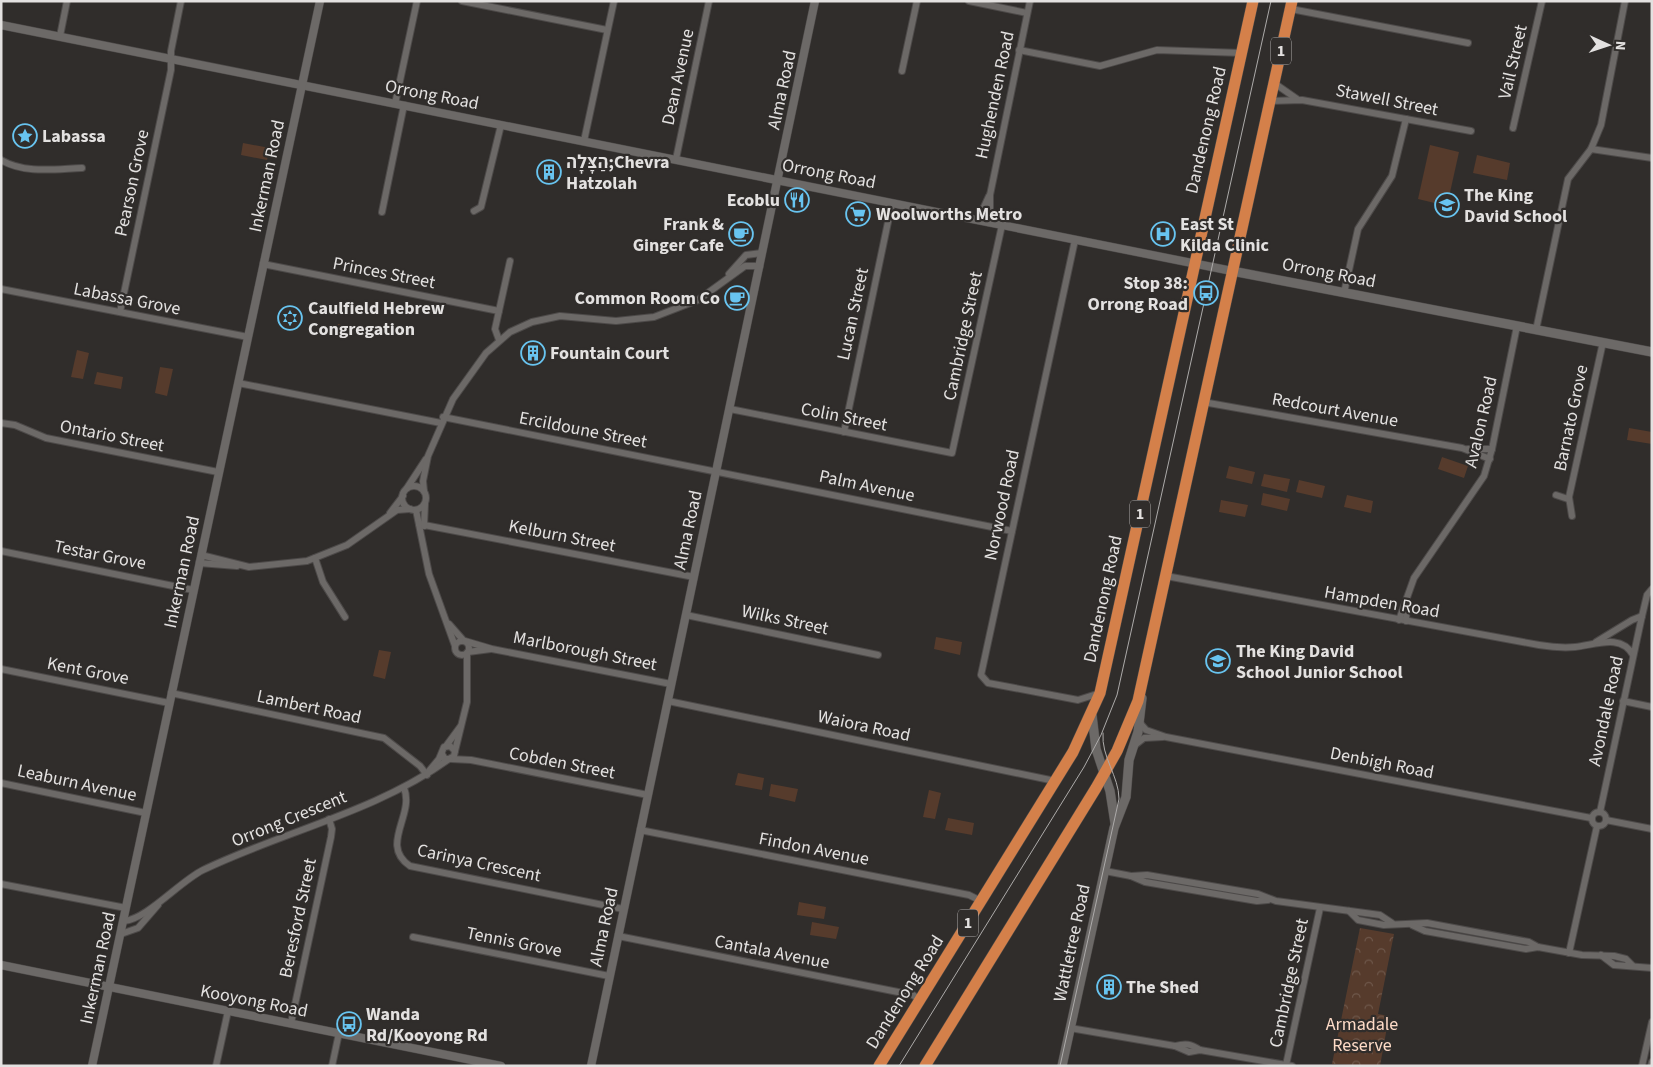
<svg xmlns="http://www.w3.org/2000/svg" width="1653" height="1067" viewBox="0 0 1653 1067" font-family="'Source Sans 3',Heebo,sans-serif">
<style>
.park{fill:url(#park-crowns)}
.pitch{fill:#563b2c}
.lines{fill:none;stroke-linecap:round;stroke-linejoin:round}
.minor-casing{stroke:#4d4a49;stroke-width:8}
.tertiary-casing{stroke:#4d4a49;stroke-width:9}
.secondary-casing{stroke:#4d4a49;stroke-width:10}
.trunk-casing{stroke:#4d4a49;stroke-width:12}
.minor{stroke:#6c6967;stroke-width:6}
.tertiary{stroke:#6c6967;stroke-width:8}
.secondary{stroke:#6c6967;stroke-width:9}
.trunk{stroke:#d4804a;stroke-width:11}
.tram{stroke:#adabaa;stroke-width:1}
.labels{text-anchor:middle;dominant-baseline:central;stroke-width:4.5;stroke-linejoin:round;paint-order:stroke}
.shield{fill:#302d2b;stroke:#adabaa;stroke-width:1}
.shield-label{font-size:16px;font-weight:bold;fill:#e3e1e0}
.street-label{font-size:18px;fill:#e3e1e0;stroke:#302d2b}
.poi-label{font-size:18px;font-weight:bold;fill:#e3e1e0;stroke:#302d2b;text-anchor:start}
.park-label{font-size:18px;fill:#fedbc7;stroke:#302d2b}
</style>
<defs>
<pattern id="park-crowns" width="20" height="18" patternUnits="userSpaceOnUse" patternTransform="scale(1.25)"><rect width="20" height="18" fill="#563b2c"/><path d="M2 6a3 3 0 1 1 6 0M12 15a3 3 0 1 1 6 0" fill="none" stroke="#6e574a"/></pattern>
</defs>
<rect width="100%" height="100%" fill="#302d2b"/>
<g class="park">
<path d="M 338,324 L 342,325 L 340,338 L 328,335 L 329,330 L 335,329 Z"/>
<path d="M 1360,928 L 1394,934 L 1378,1014 L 1389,1016 L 1380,1066 L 1332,1064 Z"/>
</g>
<g class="pitch">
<path d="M 243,143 L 270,148 L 267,160 L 241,155 Z"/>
<path d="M 1430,145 L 1459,152 L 1447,206 L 1418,199 Z"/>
<path d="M 1477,155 L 1510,163 L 1507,180 L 1473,173 Z"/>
<path d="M 77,350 L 89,353 L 83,379 L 71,377 Z"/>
<path d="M 160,367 L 173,369 L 167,396 L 155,393 Z"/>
<path d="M 97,372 L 123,377 L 121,389 L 94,384 Z"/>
<path d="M 1629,428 L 1652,432 L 1652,444 L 1627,440 Z"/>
<path d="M 1442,457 L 1468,466 L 1464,478 L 1438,469 Z"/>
<path d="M 1229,466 L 1255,472 L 1252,484 L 1226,478 Z"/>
<path d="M 1264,474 L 1290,479 L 1287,492 L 1261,486 Z"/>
<path d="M 1299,480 L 1325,486 L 1322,498 L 1296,492 Z"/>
<path d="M 1263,493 L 1290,499 L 1287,511 L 1261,505 Z"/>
<path d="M 1347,495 L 1373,501 L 1371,513 L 1344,507 Z"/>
<path d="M 1221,500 L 1248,505 L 1245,517 L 1219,512 Z"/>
<path d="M 936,637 L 962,642 L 960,655 L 934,649 Z"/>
<path d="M 379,650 L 391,652 L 385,679 L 373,676 Z"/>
<path d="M 738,773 L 764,778 L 762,790 L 735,785 Z"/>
<path d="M 771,784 L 798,789 L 795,802 L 769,796 Z"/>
<path d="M 929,790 L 941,793 L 935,819 L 923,817 Z"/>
<path d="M 948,818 L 974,823 L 972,835 L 945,830 Z"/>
<path d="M 799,902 L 826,907 L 824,919 L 797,915 Z"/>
<path d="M 812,922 L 839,927 L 836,939 L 810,935 Z"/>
</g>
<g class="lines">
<g class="minor-casing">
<g id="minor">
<path d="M 462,1 L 607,30"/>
<path d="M 969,1 L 1027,13"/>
<path d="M 1291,9 L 1468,43"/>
<path d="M 60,36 L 67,1"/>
<path d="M 1019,50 L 1100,66 L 1157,50 L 1242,53"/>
<path d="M 902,71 L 917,1"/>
<path d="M 1274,83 L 1297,99"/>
<path d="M 1270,101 L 1302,100 L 1471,131"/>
<path d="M 395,104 L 417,1"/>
<path d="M 1513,128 L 1542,1"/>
<path d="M 584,141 L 614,1"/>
<path d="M 1591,149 L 1652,158"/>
<path d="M 676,159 L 709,1"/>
<path d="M 1,160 C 25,174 55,169 82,168"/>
<path d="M 474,211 L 481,207 L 501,125"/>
<path d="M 382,212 L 404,105"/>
<path d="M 978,220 L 989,196"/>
<path d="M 990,223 L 990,195 L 1030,1"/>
<path d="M 1075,240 L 981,675 L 988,683 L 1078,700 L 1100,693"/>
<path d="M 263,264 L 499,311"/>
<path d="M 729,274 L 746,255 L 762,253"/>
<path d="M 1,289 L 248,337"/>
<path d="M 1344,293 L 1358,229 L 1392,176 L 1406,119"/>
<path d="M 120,312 L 171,70 L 171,51 L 181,1"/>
<path d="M 1536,330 L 1568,179 L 1591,149 L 1601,125 L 1625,1"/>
<path d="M 499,340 L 495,329 L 510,261"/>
<path d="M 238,383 L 441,423"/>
<path d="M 1203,402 L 1462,448 L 1490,459"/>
<path d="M 730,409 L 952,453 L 1002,225"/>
<path d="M 443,417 L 1012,531"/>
<path d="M 1,423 L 15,425 L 46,438 L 218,472"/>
<path d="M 844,432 L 892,203"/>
<path d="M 1468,449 L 1492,449"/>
<circle cx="414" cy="498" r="12"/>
<path d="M 407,488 L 426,459"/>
<path d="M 424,491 L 423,481 L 428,456 L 453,399 L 486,353 L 510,332 L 532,322 L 560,316 L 616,321 L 654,317 L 698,300 L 745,266 L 760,266"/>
<path d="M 1556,495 L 1568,499"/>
<path d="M 416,510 L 429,574 L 455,646"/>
<path d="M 390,513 L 403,496"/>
<path d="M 1572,516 L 1569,497 L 1603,342"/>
<path d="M 419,524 L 694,577"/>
<path d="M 424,526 L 425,504"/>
<path d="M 1,551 L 193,590"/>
<path d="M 201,555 L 249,567 L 307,561 L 347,545 L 397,510 L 410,509"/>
<path d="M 315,558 L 323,582 L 345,617"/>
<path d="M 199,563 L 237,566"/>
<path d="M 1166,576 L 1539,645 C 1551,647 1563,648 1575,647 C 1595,645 1621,633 1633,655"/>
<path d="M 686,615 L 878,655"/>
<path d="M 1399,620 L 1414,578 L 1484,476 L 1492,449 L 1517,326"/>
<path d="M 1406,621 L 1407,601"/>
<path d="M 449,624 L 463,640"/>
<circle cx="462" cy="648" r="7"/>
<path d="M 465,641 L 492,649 L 671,684"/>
<path d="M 1596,642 L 1632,620 L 1642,616"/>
<path d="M 468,652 L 491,649"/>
<path d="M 1,669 L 169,703"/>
<path d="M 171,693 L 384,738 L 420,766 L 427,775"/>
<path d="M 668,701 L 1055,781"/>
<path d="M 1623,701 L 1652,707"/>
<path d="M 1139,722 L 1146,730 L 1166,737 L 1591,818"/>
<path d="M 1135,745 L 1144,738 L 1163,737"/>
<path d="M 446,746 L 460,727"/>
<path d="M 455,751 L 467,702 L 467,653"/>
<path d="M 451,759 L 471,760 L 648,795"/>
<path d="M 429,771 L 439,759 L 444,747 L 450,746 L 455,751 L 454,756 L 449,759 L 445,759 L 442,754"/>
<path d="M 1,783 L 146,813"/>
<path d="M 404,788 C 415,815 379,845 410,866 L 623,909"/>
<circle cx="1599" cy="819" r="7"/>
<path d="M 1600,812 L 1642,616 L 1647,595 L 1652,589"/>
<path d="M 1606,820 L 1652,829"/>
<path d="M 640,830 L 969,895 L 981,901"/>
<path d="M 1105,871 L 1131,876 L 1145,882 L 1257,901 L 1268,900"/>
<path d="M 1131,876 L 1147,875 L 1258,894 L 1276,901 L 1380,915 L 1392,923"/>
<path d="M 1,884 L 126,908"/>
<path d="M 1349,911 L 1358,920 L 1384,925 L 1427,923 L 1529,942 L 1538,947"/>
<path d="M 124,921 C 147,919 179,882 203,870 C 284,831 376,812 449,759"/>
<path d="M 1412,925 L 1425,931 L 1526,949 L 1538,947 L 1582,955 L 1614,956 L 1626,959 L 1633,966"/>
<path d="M 121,934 L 138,928 L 158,905"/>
<path d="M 618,936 L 913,995 L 920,1000"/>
<path d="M 413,937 L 609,976"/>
<path d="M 1569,953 L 1597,826"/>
<path d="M 1601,955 L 1614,965 L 1652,968"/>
<path d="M 291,1023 L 331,837 L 332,829 L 329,819"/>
<path d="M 1070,1028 L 1175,1046 L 1189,1052 L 1200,1050 L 1292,1066"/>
<path d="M 1175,1046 C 1186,1043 1191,1044 1200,1050"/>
<path d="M 1286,1065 L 1320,908"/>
<path d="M 216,1066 L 228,1011"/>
<path d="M 332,1066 L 339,1033"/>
<path d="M 1642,1066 L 1652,1022"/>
<path d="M 1651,1066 L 1652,1062"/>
</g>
</g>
<g class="tertiary-casing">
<g id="tertiary">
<path d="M 1,25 L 1232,271"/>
<path d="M 1,965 L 501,1066"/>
<path d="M 92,1066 L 320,1"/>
<path d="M 591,1066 L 815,1"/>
</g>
</g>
<g class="secondary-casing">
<g id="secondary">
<path d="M 1232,271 L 1652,352"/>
<path d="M 1092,715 L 1096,749 L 1110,791 L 1115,823"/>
<path d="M 1062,1066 L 1114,828 L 1126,797 L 1129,760 L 1138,732 L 1142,698"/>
</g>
</g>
<g class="trunk-casing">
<g id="trunk">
<path d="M 879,1066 L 1073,752 L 1100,693 L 1253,1"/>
<path d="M 925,1066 L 1096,788 L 1117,751 L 1138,701 L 1292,1"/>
</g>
</g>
<use href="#minor" class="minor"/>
<use href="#tertiary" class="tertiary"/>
<use href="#secondary" class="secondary"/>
<use href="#trunk" class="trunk"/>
<g class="tram">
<path d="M 899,1066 L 1084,767 L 1101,735 L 1117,695 L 1271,1"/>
<path d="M 1060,1066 L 1119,799 C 1119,776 1101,757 1103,733"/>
</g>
</g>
<defs>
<g id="sight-ring" transform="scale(1.25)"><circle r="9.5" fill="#302d2b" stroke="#68c4f0" stroke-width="1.5"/><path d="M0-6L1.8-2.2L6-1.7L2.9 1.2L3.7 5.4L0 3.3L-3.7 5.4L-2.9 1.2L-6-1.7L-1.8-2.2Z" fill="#68c4f0"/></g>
<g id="building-ring" transform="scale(1.25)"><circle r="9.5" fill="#302d2b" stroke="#68c4f0" stroke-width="1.5"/><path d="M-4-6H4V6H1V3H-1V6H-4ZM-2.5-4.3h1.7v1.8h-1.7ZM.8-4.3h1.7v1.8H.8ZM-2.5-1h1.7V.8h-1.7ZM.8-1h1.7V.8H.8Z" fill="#68c4f0"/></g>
<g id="restaurant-ring" transform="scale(1.25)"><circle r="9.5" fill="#302d2b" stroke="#68c4f0" stroke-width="1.5"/><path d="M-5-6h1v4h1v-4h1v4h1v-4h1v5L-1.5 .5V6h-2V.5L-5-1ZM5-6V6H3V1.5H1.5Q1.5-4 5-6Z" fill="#68c4f0"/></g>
<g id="school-ring" transform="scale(1.25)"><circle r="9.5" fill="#302d2b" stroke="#68c4f0" stroke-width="1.5"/><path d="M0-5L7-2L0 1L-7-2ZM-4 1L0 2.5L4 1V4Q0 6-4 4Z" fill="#68c4f0"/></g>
<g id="supermarket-ring" transform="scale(1.25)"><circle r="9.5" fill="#302d2b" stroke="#68c4f0" stroke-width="1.5"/><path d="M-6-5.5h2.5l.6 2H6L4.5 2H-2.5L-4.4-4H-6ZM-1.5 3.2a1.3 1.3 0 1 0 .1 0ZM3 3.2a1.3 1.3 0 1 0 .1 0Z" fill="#68c4f0"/></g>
<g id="cafe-ring" transform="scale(1.25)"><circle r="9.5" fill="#302d2b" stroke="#68c4f0" stroke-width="1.5"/><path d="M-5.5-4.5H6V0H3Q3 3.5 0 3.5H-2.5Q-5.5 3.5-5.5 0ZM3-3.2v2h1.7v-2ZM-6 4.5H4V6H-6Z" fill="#68c4f0"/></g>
<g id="hospital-ring" transform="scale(1.25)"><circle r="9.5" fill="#302d2b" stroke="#68c4f0" stroke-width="1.5"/><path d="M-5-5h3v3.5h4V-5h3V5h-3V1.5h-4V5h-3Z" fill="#68c4f0"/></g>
<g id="bus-ring" transform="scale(1.25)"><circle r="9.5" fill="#302d2b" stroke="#68c4f0" stroke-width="1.5"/><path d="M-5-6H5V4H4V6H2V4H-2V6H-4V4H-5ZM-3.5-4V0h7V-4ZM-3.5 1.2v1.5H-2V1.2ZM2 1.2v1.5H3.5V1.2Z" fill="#68c4f0"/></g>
<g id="synagogue-ring" transform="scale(1.25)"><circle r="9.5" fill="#302d2b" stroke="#68c4f0" stroke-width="1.5"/><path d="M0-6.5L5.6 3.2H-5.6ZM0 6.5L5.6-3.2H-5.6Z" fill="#68c4f0"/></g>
</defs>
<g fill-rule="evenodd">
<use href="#sight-ring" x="25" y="136"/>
<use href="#building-ring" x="549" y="172"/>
<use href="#restaurant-ring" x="797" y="200"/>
<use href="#school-ring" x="1447" y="205"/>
<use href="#supermarket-ring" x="858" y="214"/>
<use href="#cafe-ring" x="741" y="234"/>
<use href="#hospital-ring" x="1163" y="234"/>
<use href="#bus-ring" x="1206" y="293"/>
<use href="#cafe-ring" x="737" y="298"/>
<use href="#synagogue-ring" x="290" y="318"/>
<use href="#building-ring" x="533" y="353"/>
<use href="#school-ring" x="1218" y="661"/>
<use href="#building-ring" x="1109" y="987"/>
<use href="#bus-ring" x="349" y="1024"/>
</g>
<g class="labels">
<g class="shield">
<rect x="1271" y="37.5" width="20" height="27" rx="4"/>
<rect x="1130" y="500.5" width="20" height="27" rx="4"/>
<rect x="958" y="909.5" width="20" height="27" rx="4"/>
</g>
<g class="shield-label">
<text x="1281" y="51">1</text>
<text x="1140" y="514">1</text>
<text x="968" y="923">1</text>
</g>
<g class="street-label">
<text transform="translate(1513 62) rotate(-77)">Vail Street</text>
<text transform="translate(678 77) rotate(-78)">Dean Avenue</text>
<text transform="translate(782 90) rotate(-78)">Alma Road</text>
<text transform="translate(432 95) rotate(11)">Orrong Road</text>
<text transform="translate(995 95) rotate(-78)">Hughenden Road</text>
<text transform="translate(1387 100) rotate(11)">Stawell Street</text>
<text transform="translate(1206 130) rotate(-77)">Dandenong Road</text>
<text transform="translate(829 174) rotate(11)">Orrong Road</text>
<text transform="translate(267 176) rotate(-78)">Inkerman Road</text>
<text transform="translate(132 183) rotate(-78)">Pearson Grove</text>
<text transform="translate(384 273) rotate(11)">Princes Street</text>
<text transform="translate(1329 273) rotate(11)">Orrong Road</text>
<text transform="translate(127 299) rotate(11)">Labassa Grove</text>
<text transform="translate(853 314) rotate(-78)">Lucan Street</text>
<text transform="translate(963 336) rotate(-78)">Cambridge Street</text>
<text transform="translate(1335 410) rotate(10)">Redcourt Avenue</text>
<text transform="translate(844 417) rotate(11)">Colin Street</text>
<text transform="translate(1571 418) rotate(-78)">Barnato Grove</text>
<text transform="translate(1481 422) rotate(-77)">Avalon Road</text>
<text transform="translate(583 430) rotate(11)">Ercildoune Street</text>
<text transform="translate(112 436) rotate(11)">Ontario Street</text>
<text transform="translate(867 486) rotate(12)">Palm Avenue</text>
<text transform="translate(1002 505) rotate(-78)">Norwood Road</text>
<text transform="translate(688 530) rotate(-78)">Alma Road</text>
<text transform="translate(562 536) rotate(11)">Kelburn Street</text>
<text transform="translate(100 555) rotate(11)">Testar Grove</text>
<text transform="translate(182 572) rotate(-78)">Inkerman Road</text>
<text transform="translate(1103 599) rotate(-78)">Dandenong Road</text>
<text transform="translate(1382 602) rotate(10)">Hampden Road</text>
<text transform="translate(785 620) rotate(12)">Wilks Street</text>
<text transform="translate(585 651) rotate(11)">Marlborough Street</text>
<text transform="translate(88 671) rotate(11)">Kent Grove</text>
<text transform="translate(309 707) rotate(12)">Lambert Road</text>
<text transform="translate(1606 711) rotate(-78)">Avondale Road</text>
<text transform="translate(864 726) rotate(12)">Waiora Road</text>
<text transform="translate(562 763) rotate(11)">Cobden Street</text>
<text transform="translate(1382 763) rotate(11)">Denbigh Road</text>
<text transform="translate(77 783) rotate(12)">Leaburn Avenue</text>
<text transform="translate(289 819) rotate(-22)">Orrong Crescent</text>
<text transform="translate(814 849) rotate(11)">Findon Avenue</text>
<text transform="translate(479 863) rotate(12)">Carinya Crescent</text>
<text transform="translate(298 918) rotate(-78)">Beresford Street</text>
<text transform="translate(604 927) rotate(-78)">Alma Road</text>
<text transform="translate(514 942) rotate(11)">Tennis Grove</text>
<text transform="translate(1072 943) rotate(-78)">Wattletree Road</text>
<text transform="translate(772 952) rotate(11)">Cantala Avenue</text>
<text transform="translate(98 968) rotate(-78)">Inkerman Road</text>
<text transform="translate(1289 983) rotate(-78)">Cambridge Street</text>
<text transform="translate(905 992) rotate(-58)">Dandenong Road</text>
<text transform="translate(254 1001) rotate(11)">Kooyong Road</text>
</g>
<g class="poi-label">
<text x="42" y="136">Labassa</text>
<text x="566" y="162">הַצָּלָה;Chevra<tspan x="566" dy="21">Hatzolah</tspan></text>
<text x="1464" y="195">The King<tspan x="1464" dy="21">David School</tspan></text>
<text x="780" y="200" text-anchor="end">Ecoblu</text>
<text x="876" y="214">Woolworths Metro</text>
<text x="724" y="224" text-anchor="end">Frank &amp;<tspan x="724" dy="21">Ginger Cafe</tspan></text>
<text x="1180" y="224">East St<tspan x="1180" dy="21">Kilda Clinic</tspan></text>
<text x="1188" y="283" text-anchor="end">Stop 38:<tspan x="1188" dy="21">Orrong Road</tspan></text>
<text x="720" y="298" text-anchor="end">Common Room Co</text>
<text x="308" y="308">Caulfield Hebrew<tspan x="308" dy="21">Congregation</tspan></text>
<text x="550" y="353">Fountain Court</text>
<text x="1236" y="651">The King David<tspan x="1236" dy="21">School Junior School</tspan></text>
<text x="1126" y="987">The Shed</text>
<text x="366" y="1014">Wanda<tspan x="366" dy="21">Rd/Kooyong Rd</tspan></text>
</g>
<g class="park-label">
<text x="1362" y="1024">Armadale<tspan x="1362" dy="21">Reserve</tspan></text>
</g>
</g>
<rect width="1653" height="1067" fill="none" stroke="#e3e1e0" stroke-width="5"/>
<g transform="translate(1608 45) rotate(93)" stroke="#302d2b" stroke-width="4" paint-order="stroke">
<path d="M0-4L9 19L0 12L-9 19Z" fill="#e3e1e0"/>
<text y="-8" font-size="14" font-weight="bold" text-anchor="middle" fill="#e3e1e0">N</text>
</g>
</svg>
